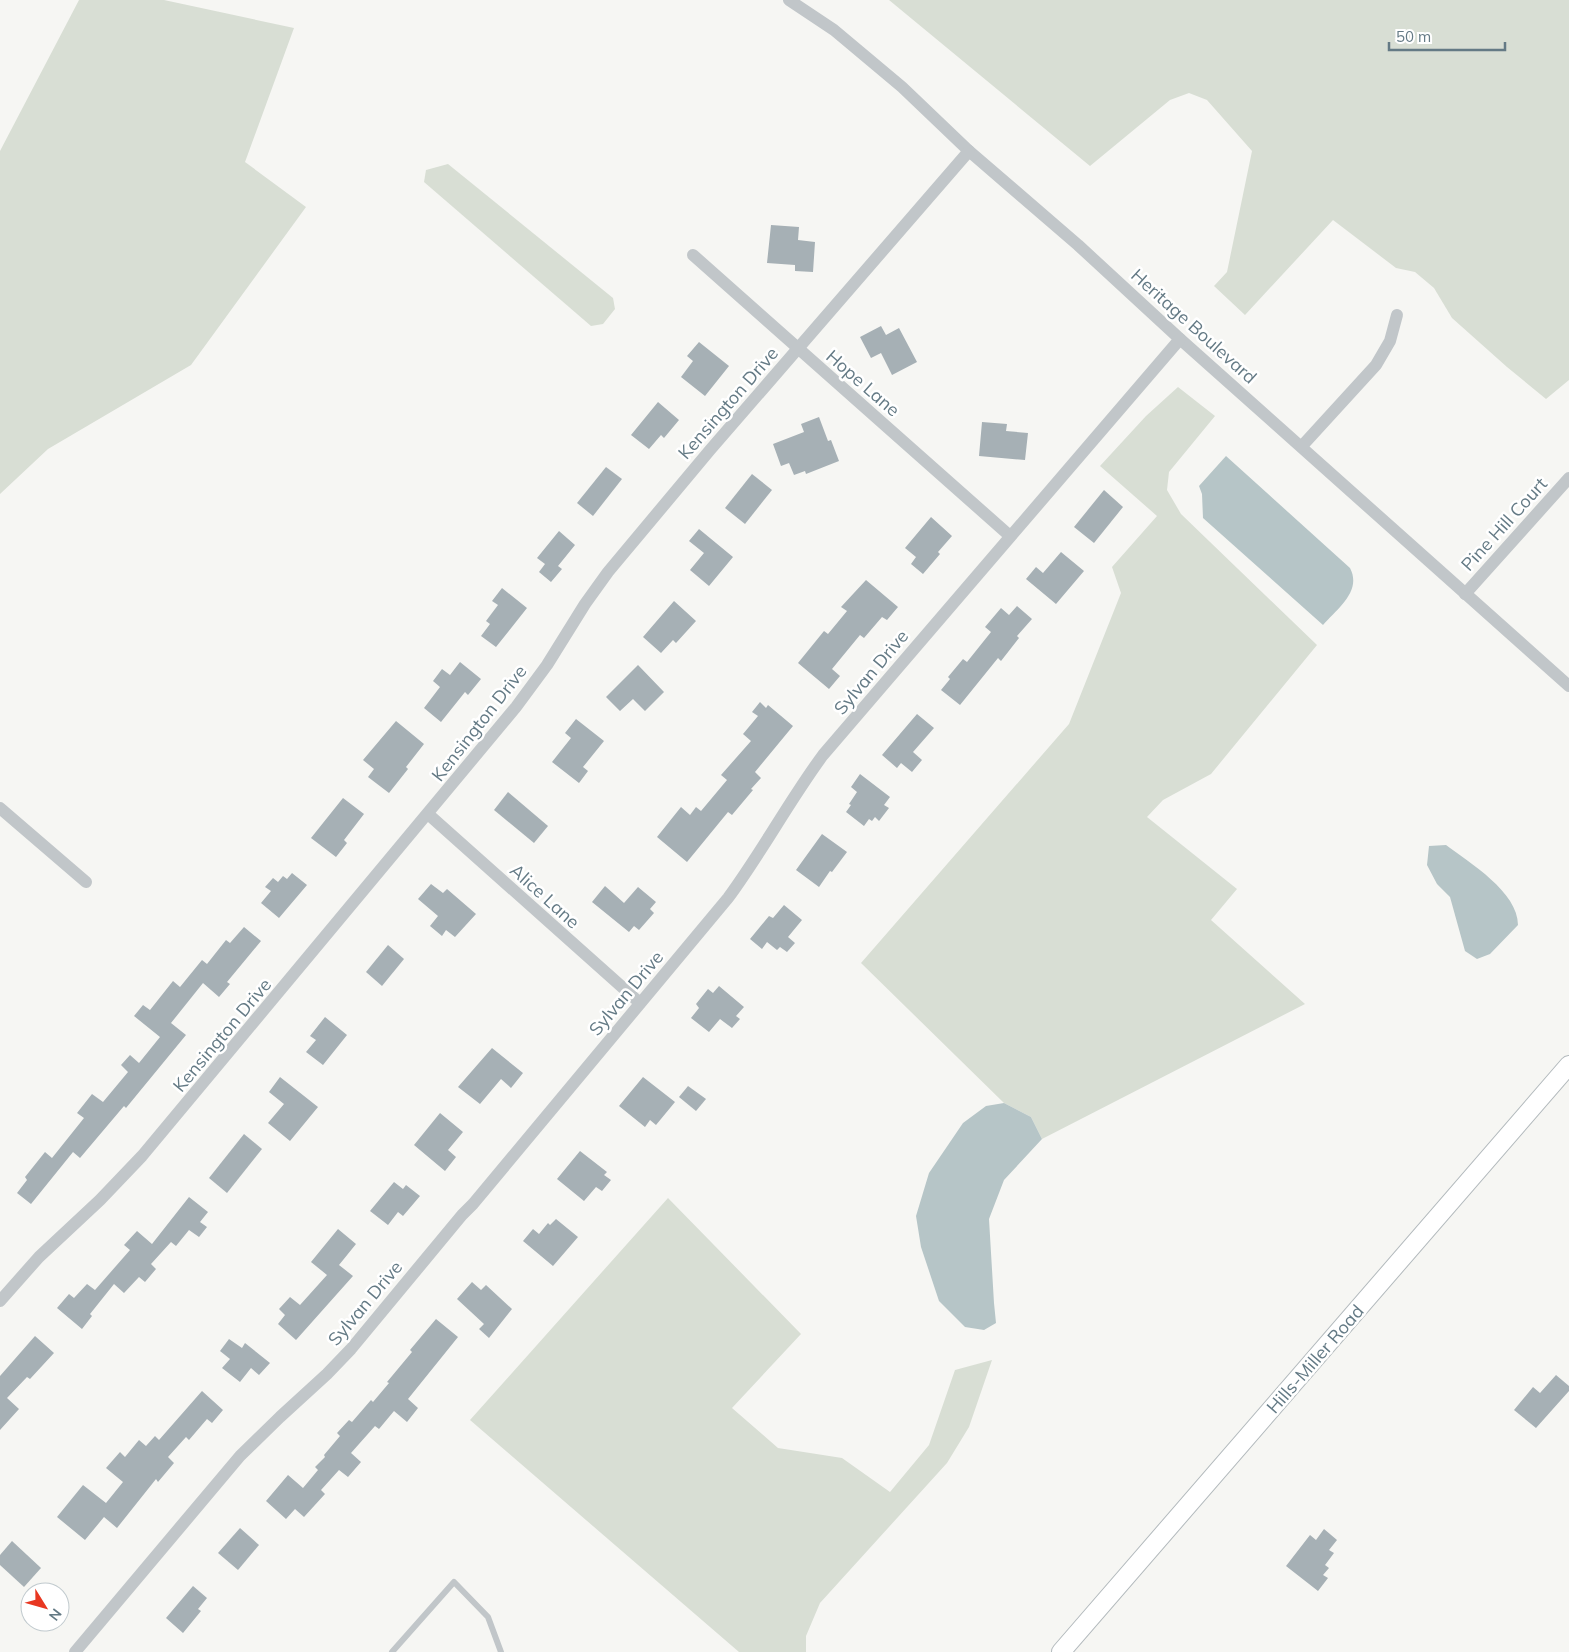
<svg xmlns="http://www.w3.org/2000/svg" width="1569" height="1652" viewBox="0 0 1569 1652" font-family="Mulish,sans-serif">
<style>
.green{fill:#d8ded4}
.water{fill:#b6c5c7}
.building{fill:#a6b0b5}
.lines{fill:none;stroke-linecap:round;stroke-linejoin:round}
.secondary-casing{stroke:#b3babd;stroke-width:20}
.lane{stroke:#c1c6c9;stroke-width:6}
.street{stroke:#c1c6c9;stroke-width:12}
.secondary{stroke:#fff;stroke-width:18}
.labels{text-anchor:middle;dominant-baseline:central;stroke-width:5;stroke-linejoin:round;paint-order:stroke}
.street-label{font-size:18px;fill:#647a85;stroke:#fff}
</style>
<rect width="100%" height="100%" fill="#f6f6f3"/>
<g class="green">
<path d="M 79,0 L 164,0 L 294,28 L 245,162 L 306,207 L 191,365 L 48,449 L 0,494 L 0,151 Z"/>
<path d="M 889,0 L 1569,0 L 1569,380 L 1546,399 L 1507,367 L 1452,318 L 1434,288 L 1415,272 L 1396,268 L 1333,220 L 1245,315 L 1214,286 L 1227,272 L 1252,151 L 1207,100 L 1189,93 L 1170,100 L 1090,166 Z"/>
<path d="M 448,164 L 613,298 L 615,309 L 603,324 L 591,326 L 424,182 L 426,170 Z"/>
<path d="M 1178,387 L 1215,416 L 1169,472 L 1167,490 L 1181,514 L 1317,645 L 1211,774 L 1163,800 L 1147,817 L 1237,889 L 1211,920 L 1305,1004 L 1042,1139 L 1031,1117 L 1004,1103 L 861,963 L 1069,724 L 1121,593 L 1112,567 L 1157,516 L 1100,466 L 1146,416 Z"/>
<path d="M 668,1198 L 801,1334 L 732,1408 L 778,1448 L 842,1458 L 890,1492 L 929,1445 L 955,1370 L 992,1360 L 969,1427 L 947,1463 L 820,1603 L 806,1636 L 806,1652 L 739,1652 L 470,1420 Z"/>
</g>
<g class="water">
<path d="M 1226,456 L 1350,568 C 1362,591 1338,608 1323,625 L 1203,518 L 1202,494 L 1199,486 Z"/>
<path d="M 1446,845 C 1470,863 1518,892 1518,925 L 1490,954 L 1477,959 L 1465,951 L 1450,897 L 1437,884 L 1427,865 L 1429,846 Z"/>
<path d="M 1004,1103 L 1031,1117 L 1042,1139 L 1004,1180 L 989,1219 L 994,1303 L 996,1323 L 984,1330 L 965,1327 L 939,1301 L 921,1247 L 916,1216 L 929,1173 L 963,1123 L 986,1106 Z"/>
</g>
<g class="building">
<path d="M 771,225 L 799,227 L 798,240 L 815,242 L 813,272 L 795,271 L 795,265 L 767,263 Z"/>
<path d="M 881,326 L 886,335 L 899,328 L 917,362 L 892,375 L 881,353 L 871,358 L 860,337 Z"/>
<path d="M 699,342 L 729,366 L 705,396 L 681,377 L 693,361 L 687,356 Z"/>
<path d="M 658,402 L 679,420 L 664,438 L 661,435 L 649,449 L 631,435 Z"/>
<path d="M 819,417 L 828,441 L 831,440 L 839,461 L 806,474 L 805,471 L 794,475 L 789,463 L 781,466 L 773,444 L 804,432 L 801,424 Z"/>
<path d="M 982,422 L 1007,424 L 1006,431 L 1028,433 L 1025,460 L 979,456 Z"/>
<path d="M 606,467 L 622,479 L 593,516 L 577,503 Z"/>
<path d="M 752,474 L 772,490 L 745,524 L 725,508 Z"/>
<path d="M 1104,490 L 1123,507 L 1094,543 L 1074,527 Z"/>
<path d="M 931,517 L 952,536 L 938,552 L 940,554 L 923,574 L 911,564 L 916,557 L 905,548 Z"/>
<path d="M 699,529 L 733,557 L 709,586 L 690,570 L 704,553 L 689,541 Z"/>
<path d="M 559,531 L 575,545 L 558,566 L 562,569 L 551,582 L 539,572 L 545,564 L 537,558 Z"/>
<path d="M 1061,552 L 1084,571 L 1056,604 L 1026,579 L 1036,567 L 1043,573 Z"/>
<path d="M 866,580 L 898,607 L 887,620 L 882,617 L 864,638 L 860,635 L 832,669 L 840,676 L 829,689 L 798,663 L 824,631 L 828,634 L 847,611 L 841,607 Z"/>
<path d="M 502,588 L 527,608 L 496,647 L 481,636 L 490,624 L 486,621 L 498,605 L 492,601 Z"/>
<path d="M 674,601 L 696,621 L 676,643 L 673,640 L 661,653 L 643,637 Z"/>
<path d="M 1017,606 L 1032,619 L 1017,636 L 1019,638 L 1001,661 L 998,658 L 960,705 L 941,690 L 950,679 L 948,677 L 963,659 L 967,662 L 991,632 L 985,627 L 1001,608 L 1009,615 Z"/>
<path d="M 460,662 L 481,679 L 468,695 L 465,692 L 441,722 L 424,708 L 440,687 L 433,681 L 442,669 L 450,675 Z"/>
<path d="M 638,665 L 664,692 L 645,711 L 633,699 L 620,711 L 606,697 Z"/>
<path d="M 760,702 L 766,708 L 768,705 L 793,726 L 755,772 L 761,778 L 751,789 L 753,790 L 732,815 L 728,812 L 687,862 L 657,837 L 681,807 L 690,815 L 696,807 L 701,811 L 727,780 L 721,775 L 751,741 L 743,734 L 758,716 L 752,712 Z"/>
<path d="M 917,714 L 934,728 L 913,752 L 922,760 L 912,772 L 901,763 L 897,768 L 882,755 Z"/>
<path d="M 576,719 L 604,741 L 583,767 L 588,771 L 579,783 L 552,762 L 571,738 L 565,733 Z"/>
<path d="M 396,721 L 424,744 L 406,767 L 408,769 L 389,793 L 368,777 L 374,769 L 363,760 Z"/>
<path d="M 860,774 L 890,797 L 884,805 L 889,808 L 879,821 L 875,817 L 872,821 L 869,819 L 864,826 L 846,812 L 851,805 L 849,804 L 857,792 L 851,787 Z"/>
<path d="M 508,792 L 548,826 L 534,843 L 494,810 Z"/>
<path d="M 343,798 L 364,814 L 344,840 L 347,843 L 336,857 L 311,838 Z"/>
<path d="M 822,834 L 847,852 L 832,872 L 830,871 L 819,887 L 796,870 Z"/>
<path d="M 292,873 L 307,885 L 279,918 L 261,903 L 271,891 L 265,887 L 273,878 L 278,882 L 283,876 L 287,879 Z"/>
<path d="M 431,884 L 443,893 L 447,889 L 476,914 L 455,937 L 446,930 L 442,936 L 430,926 L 438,916 L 418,899 Z"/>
<path d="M 605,886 L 624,903 L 638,887 L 656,902 L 650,909 L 654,913 L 639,930 L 634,926 L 629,932 L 592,902 Z"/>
<path d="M 784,905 L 802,920 L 788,937 L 795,943 L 787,952 L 780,947 L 777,950 L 767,942 L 762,949 L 750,939 L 769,916 L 773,918 Z"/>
<path d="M 244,927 L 261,941 L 227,982 L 230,984 L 219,997 L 203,983 L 171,1023 L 186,1035 L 126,1108 L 124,1106 L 80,1158 L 73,1152 L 31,1204 L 17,1193 L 27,1180 L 25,1177 L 45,1152 L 52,1158 L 84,1118 L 77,1113 L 92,1094 L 103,1102 L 128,1072 L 121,1065 L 130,1055 L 139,1063 L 160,1037 L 134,1016 L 143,1005 L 150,1010 L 173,981 L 180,987 L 202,960 L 207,964 L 226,940 L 230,943 Z"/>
<path d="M 388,945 L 404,959 L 382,986 L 366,972 Z"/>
<path d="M 719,986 L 744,1007 L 736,1016 L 740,1019 L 732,1028 L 720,1019 L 709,1032 L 691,1018 L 699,1008 L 696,1004 L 708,989 L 713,993 Z"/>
<path d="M 325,1017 L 347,1035 L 323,1065 L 306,1052 L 316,1040 L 310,1036 Z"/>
<path d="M 492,1048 L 523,1073 L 511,1088 L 501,1079 L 480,1104 L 458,1087 Z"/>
<path d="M 280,1077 L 318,1107 L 290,1141 L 268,1123 L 284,1104 L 269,1092 Z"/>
<path d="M 643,1077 L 675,1102 L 656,1125 L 650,1120 L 645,1127 L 619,1106 Z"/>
<path d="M 688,1086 L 706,1099 L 696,1111 L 679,1097 Z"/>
<path d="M 440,1113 L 463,1132 L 448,1150 L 456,1157 L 445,1171 L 414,1145 Z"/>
<path d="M 244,1134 L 262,1149 L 227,1193 L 209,1178 Z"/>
<path d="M 580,1151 L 607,1172 L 604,1175 L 611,1180 L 602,1191 L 596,1187 L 584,1201 L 557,1179 Z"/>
<path d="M 394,1182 L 403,1189 L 406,1185 L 420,1196 L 403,1216 L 398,1212 L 388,1225 L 370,1211 Z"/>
<path d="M 189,1197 L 208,1212 L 200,1222 L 207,1227 L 199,1237 L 189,1230 L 176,1246 L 171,1242 L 151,1264 L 156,1269 L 145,1282 L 139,1277 L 124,1293 L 114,1284 L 90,1314 L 92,1316 L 82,1329 L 57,1308 L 69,1294 L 74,1298 L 87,1284 L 95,1290 L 130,1250 L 124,1245 L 137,1231 L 152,1244 Z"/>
<path d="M 556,1219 L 578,1237 L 553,1266 L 523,1241 L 533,1229 L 539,1234 L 548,1223 L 550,1225 Z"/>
<path d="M 338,1229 L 356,1244 L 339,1265 L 353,1276 L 296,1340 L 278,1324 L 285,1315 L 279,1309 L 290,1297 L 300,1305 L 327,1275 L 311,1262 Z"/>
<path d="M 472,1282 L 481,1290 L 486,1285 L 512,1309 L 489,1338 L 479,1329 L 484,1324 L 457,1299 Z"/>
<path d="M 436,1319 L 458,1337 L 408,1399 L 418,1408 L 407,1422 L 394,1411 L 379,1429 L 375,1426 L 351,1453 L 361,1462 L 348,1477 L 339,1470 L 321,1490 L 325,1494 L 304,1517 L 295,1509 L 286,1519 L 266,1501 L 288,1475 L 303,1488 L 318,1470 L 315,1467 L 325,1457 L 324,1455 L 340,1436 L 337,1433 L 349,1420 L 352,1422 L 371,1400 L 373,1402 L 389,1383 L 387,1382 L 412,1352 L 410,1350 Z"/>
<path d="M 35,1336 L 54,1353 L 30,1379 L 27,1377 L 7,1398 L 19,1409 L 0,1430 L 0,1376 Z"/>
<path d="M 229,1339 L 242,1348 L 245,1343 L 270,1363 L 259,1375 L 251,1368 L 240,1382 L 222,1368 L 230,1359 L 220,1351 Z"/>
<path d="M 1556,1375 L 1569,1386 L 1569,1391 L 1536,1428 L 1514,1410 L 1533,1387 L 1540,1393 Z"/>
<path d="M 202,1391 L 223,1410 L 212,1423 L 207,1419 L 189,1440 L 186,1437 L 168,1457 L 174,1463 L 158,1482 L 156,1479 L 117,1528 L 104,1517 L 85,1540 L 57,1517 L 83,1485 L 106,1503 L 123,1482 L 106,1468 L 120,1452 L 125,1457 L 139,1440 L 146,1446 L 155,1436 L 159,1440 Z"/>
<path d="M 240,1528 L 259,1545 L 238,1570 L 218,1553 Z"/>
<path d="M 1324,1529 L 1337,1540 L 1329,1550 L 1334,1553 L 1325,1565 L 1329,1568 L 1323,1575 L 1328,1578 L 1318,1591 L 1286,1566 L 1310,1535 L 1316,1540 Z"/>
<path d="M 12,1541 L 41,1568 L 24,1587 L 0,1565 L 0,1555 Z"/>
<path d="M 193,1586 L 207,1598 L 198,1609 L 201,1611 L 183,1633 L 166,1618 Z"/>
</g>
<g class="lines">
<g class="secondary-casing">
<path id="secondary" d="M 1061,1652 L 1569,1065"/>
</g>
<path class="lane" d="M 392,1652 L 454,1582 L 488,1617 L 501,1652"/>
<g class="street">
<path d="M 789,0 L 834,30 L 902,87 L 969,151 L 1078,245 L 1180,339 L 1569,686"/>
<path d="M 693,255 L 1010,536"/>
<path d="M 1302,446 L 1376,365 L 1390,341 L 1397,315"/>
<path d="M 1465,594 L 1569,478"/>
<path d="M 0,808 L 86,882"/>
<path d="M 428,814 L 640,1003"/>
<path d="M 0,1301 L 39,1257 L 100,1200 L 142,1156 L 516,707 L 547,665 L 585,604 L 608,572 L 710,450 L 969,151"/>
<path d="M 75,1652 L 240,1456 L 280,1417 L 327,1374 L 351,1349 L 462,1215 L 473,1204 L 728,898 C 762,852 789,801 823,755 L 1180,339"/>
</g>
<use href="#secondary" class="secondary"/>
</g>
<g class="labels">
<g class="street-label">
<text transform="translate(1194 326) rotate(42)">Heritage Boulevard</text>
<text transform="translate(863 383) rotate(41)">Hope Lane</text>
<text transform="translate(728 403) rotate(-49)">Kensington Drive</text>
<text transform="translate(1504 524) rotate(-48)">Pine Hill Court</text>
<text transform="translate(871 672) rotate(-50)">Sylvan Drive</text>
<text transform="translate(479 723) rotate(-52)">Kensington Drive</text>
<text transform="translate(545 896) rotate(42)">Alice Lane</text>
<text transform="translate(626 993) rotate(-50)">Sylvan Drive</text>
<text transform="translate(222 1035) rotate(-50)">Kensington Drive</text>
<text transform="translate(365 1303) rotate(-50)">Sylvan Drive</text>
<text transform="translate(1315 1359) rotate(-49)">Hills-Miller Road</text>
</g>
</g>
<g transform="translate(45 1607) rotate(127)"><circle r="24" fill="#ffffff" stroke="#c1cace"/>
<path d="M0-4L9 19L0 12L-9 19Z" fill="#e83721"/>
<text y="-8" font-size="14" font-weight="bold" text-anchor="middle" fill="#647a85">N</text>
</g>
<path d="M1389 42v8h116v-8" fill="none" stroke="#647a85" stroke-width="2.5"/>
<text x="1396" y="42" font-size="15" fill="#647a85" stroke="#ffffff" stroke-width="4" paint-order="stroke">50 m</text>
</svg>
